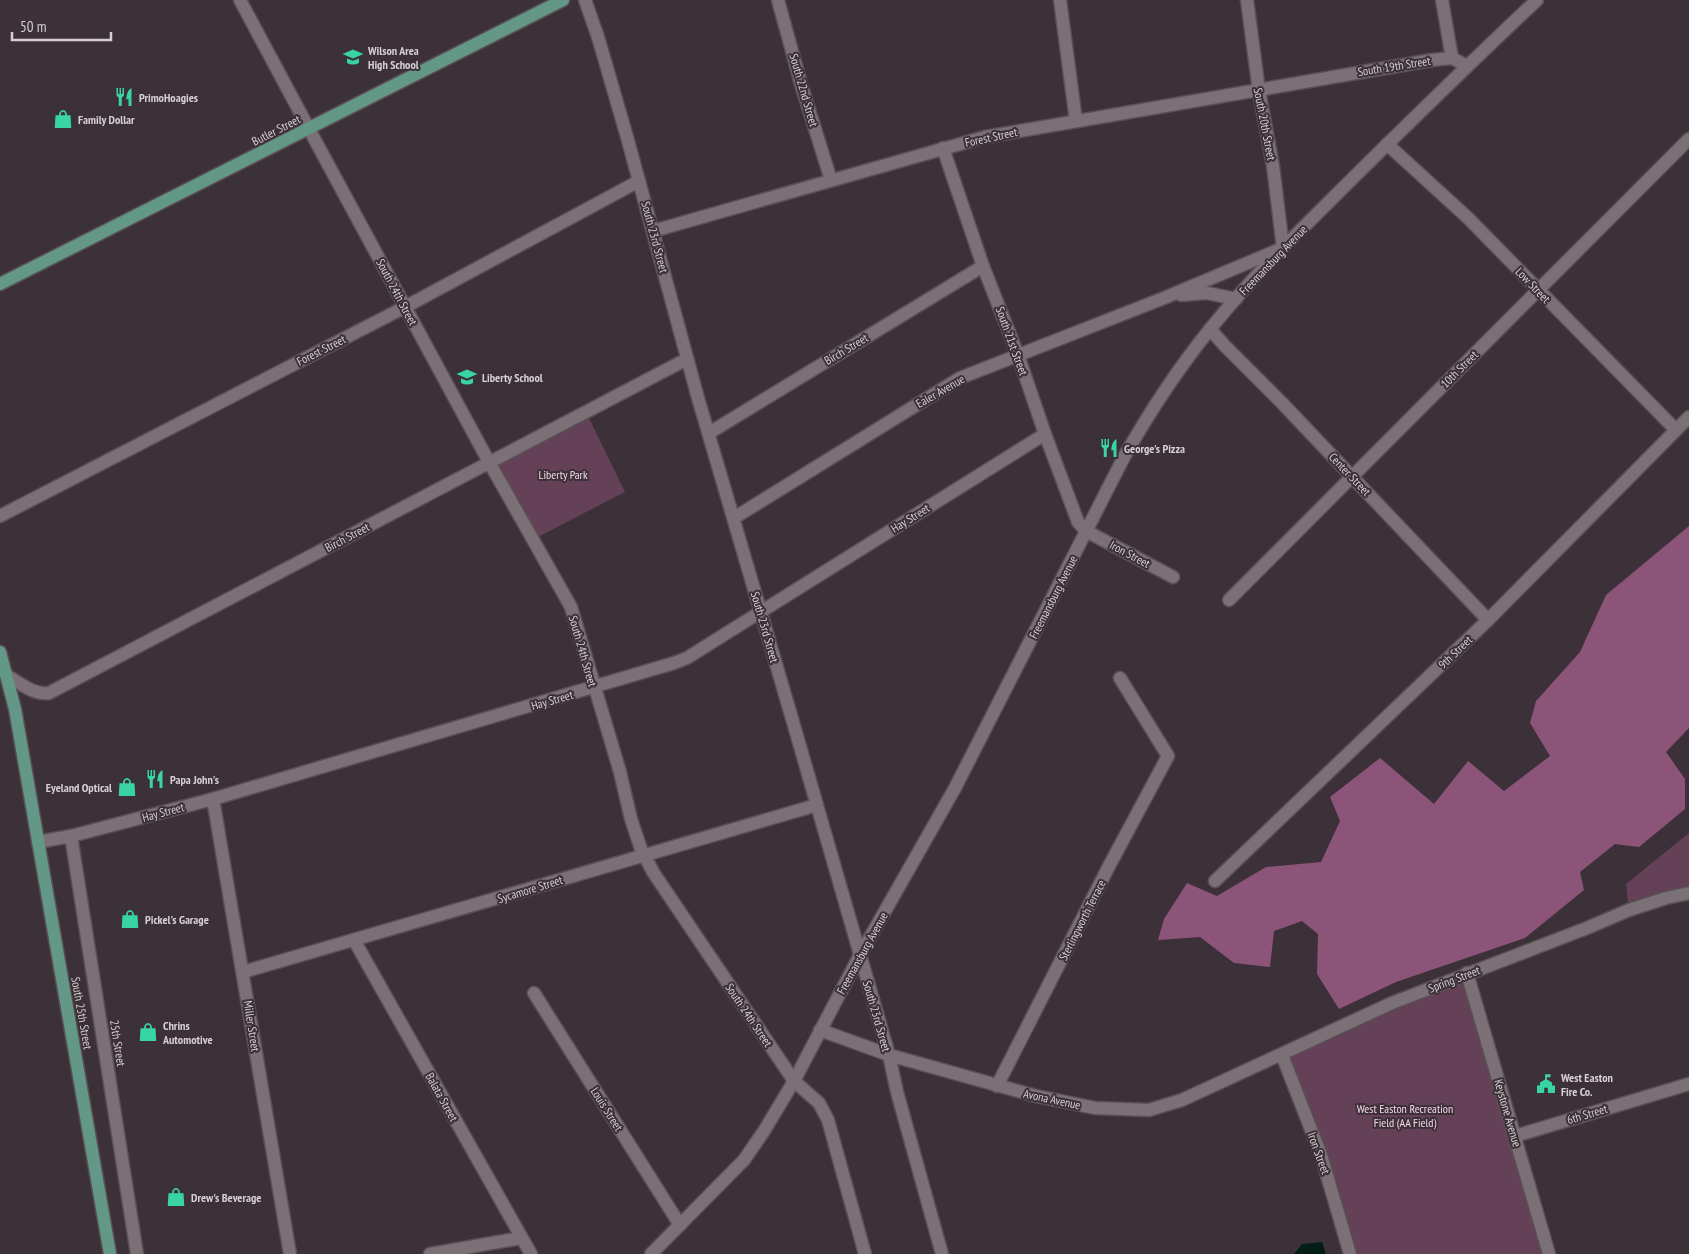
<svg xmlns="http://www.w3.org/2000/svg" width="1689" height="1254" viewBox="0 0 1689 1254" font-family="'PT Sans Narrow',sans-serif">
<style>
.green{fill:#654158}
.forest{fill:#8d5479}
.water{fill:#051e15}
.lines{fill:none;stroke-linecap:round;stroke-linejoin:round}
.street-casing{stroke:#595055;stroke-width:15}
.secondary-casing{stroke:#595055;stroke-width:15}
.primary-casing{stroke:#595055;stroke-width:15}
.street{stroke:#7c7077;stroke-width:12}
.secondary{stroke:#7c7077;stroke-width:12}
.primary{stroke:#639887;stroke-width:12}
.labels{text-anchor:middle;dominant-baseline:central;stroke-width:4;stroke-linejoin:round;paint-order:stroke}
.poi-label{font-size:12px;font-weight:bold;fill:#d6cfd3;stroke:#3c3138;text-anchor:start}
.street-label{font-size:12px;fill:#d6cfd3;stroke:#3c3138}
.park-label{font-size:12px;fill:#f8d5ea;stroke:#3c3138}
</style>
<rect width="100%" height="100%" fill="#3c3138"/>
<g class="green">
<path d="M 586,412 L 625,492 L 532,540 L 489,462 Z"/>
<path d="M 1689,833 L 1689,895 L 1629,910 L 1626,884 Z"/>
<path d="M 1467,973 L 1549,1254 L 1348,1254 L 1282,1055 Z"/>
</g>
<path class="forest" d="M 1689,526 L 1689,728 L 1666,752 L 1685,779 L 1685,809 L 1639,847 L 1615,844 L 1580,872 L 1584,890 L 1525,938 L 1396,982 L 1339,1009 L 1317,974 L 1318,934 L 1302,921 L 1274,931 L 1270,967 L 1234,963 L 1200,937 L 1158,940 L 1164,919 L 1187,883 L 1217,896 L 1266,867 L 1321,862 L 1340,821 L 1330,797 L 1380,758 L 1434,804 L 1468,761 L 1504,791 L 1550,756 L 1530,723 L 1536,701 L 1580,652 L 1606,595 Z"/>
<path class="water" d="M 1322,1242 L 1326,1254 L 1294,1254 L 1302,1244 Z"/>
<g class="lines">
<g class="street-casing">
<g id="street">
<path d="M 585,0 L 598,37 L 627,137 L 698,398 L 793,722 L 889,1055 L 897,1092 L 942,1254"/>
<path d="M 778,0 L 801,84 L 831,180"/>
<path d="M 1060,0 L 1076,121"/>
<path d="M 1442,0 L 1452,58"/>
<path d="M 309,129 L 489,462 L 571,607 L 620,772 L 631,819 L 641,849 L 653,872 L 794,1081 L 819,1103 L 828,1120 L 865,1254"/>
<path d="M 1387,144 L 1468,218 L 1676,430"/>
<path d="M 943,148 L 983,266 L 1018,355 L 1045,434 L 1078,522 L 1086,531 L 1173,577"/>
<path d="M 653,231 L 985,137 L 1432,60 L 1452,58 L 1467,66"/>
<path d="M 1181,295 L 1207,293 L 1236,299"/>
<path d="M 1210,329 L 1225,346 L 1282,403 L 1488,620"/>
<path d="M 709,433 L 983,266"/>
<path d="M 0,516 L 405,307 L 639,181"/>
<path d="M 734,518 L 960,378 L 1164,298 L 1283,248 L 1273,166 L 1259,91 L 1247,0"/>
<path d="M 1229,600 L 1689,139"/>
<path d="M 6,675 C 20,683 33,695 49,693 L 687,359"/>
<path d="M 213,799 L 290,1254"/>
<path d="M 71,836 L 137,1254"/>
<path d="M 38,842 L 71,836 L 213,799 L 674,663 L 687,658 L 714,641 L 1045,434"/>
<path d="M 1215,881 L 1488,620 L 1689,417"/>
<path d="M 354,940 L 531,1254"/>
<path d="M 243,972 L 817,805"/>
<path d="M 1467,973 L 1549,1254"/>
<path d="M 534,993 L 680,1225"/>
<path d="M 997,1086 L 1108,868 L 1168,756 L 1120,678"/>
<path d="M 1515,1136 L 1689,1084"/>
<path d="M 430,1254 L 521,1238"/>
</g>
</g>
<g class="secondary-casing">
<g id="secondary">
<path d="M 240,0 L 309,129"/>
<path d="M 820,1030 L 889,1055 L 1036,1096 L 1095,1108 L 1149,1110 L 1182,1100 L 1392,1003 L 1587,928 L 1629,910 L 1666,898 L 1689,893"/>
<path d="M 1282,1055 L 1321,1155 L 1350,1254"/>
<path d="M 651,1254 L 744,1160 L 764,1131 L 794,1081 L 860,955 L 955,788 L 1124,457 C 1149,413 1179,367 1211,328 C 1255,273 1307,224 1357,174 C 1417,115 1476,57 1537,0"/>
</g>
</g>
<g class="primary-casing">
<g id="primary">
<path d="M 0,284 L 563,0"/>
<path d="M 0,652 L 15,709 L 110,1254"/>
</g>
</g>
<use href="#street" class="street"/>
<use href="#secondary" class="secondary"/>
<use href="#primary" class="primary"/>
</g>
<defs>
<g id="school-bare" transform="scale(1.5)"><path d="M0-5L7-2L0 1L-7-2ZM-4 1L0 2.5L4 1V4Q0 6-4 4Z" fill="#38d4a6" stroke="#3c3138" stroke-width="2.5" paint-order="stroke"/></g>
<g id="restaurant-bare" transform="scale(1.5)"><path d="M-5-6h1v4h1v-4h1v4h1v-4h1v5L-1.5 .5V6h-2V.5L-5-1ZM5-6V6H3V1.5H1.5Q1.5-4 5-6Z" fill="#38d4a6" stroke="#3c3138" stroke-width="2.5" paint-order="stroke"/></g>
<g id="shop-bare" transform="scale(1.5)"><path d="M-5-2.5h2.3a2.7 3.5 0 0 1 5.4 0H5L5.5 6h-11ZM-1.5-2.5h3a1.5 2.3 0 0 0-3 0Z" fill="#38d4a6" stroke="#3c3138" stroke-width="2.5" paint-order="stroke"/></g>
<g id="civic-bare" transform="scale(1.5)"><path d="M-.6-6.5H3V-4.5H.6V-3L4-1V1h2V6H-6V1h2V-1L-.6-3ZM-1.2 2.5V6h2.4V2.5Z" fill="#38d4a6" stroke="#3c3138" stroke-width="2.5" paint-order="stroke"/></g>
</defs>
<g fill-rule="evenodd">
<use href="#school-bare" x="353" y="57"/>
<use href="#restaurant-bare" x="124" y="97"/>
<use href="#shop-bare" x="63" y="119"/>
<use href="#school-bare" x="467" y="377"/>
<use href="#restaurant-bare" x="1109" y="448"/>
<use href="#restaurant-bare" x="155" y="779"/>
<use href="#shop-bare" x="127" y="787"/>
<use href="#shop-bare" x="130" y="919"/>
<use href="#shop-bare" x="148" y="1032"/>
<use href="#civic-bare" x="1546" y="1084"/>
<use href="#shop-bare" x="176" y="1197"/>
</g>
<g class="labels">
<g class="poi-label">
<text x="368" y="50">Wilson Area<tspan x="368" dy="14">High School</tspan></text>
<text x="139" y="97">PrimoHoagies</text>
<text x="78" y="119">Family Dollar</text>
<text x="482" y="377">Liberty School</text>
<text x="1124" y="448">George's Pizza</text>
<text x="170" y="779">Papa John's</text>
<text x="112" y="787" text-anchor="end">Eyeland Optical</text>
<text x="145" y="919">Pickel's Garage</text>
<text x="163" y="1025">Chrins<tspan x="163" dy="14">Automotive</tspan></text>
<text x="1561" y="1077">West Easton<tspan x="1561" dy="14">Fire Co.</tspan></text>
<text x="191" y="1197">Drew's Beverage</text>
</g>
<g class="street-label">
<text transform="translate(1394 66) rotate(-9)">South 19th Street</text>
<text transform="translate(804 90) rotate(74)">South 22nd Street</text>
<text transform="translate(1265 124) rotate(79)">South 20th Street</text>
<text transform="translate(276 130) rotate(-27)">Butler Street</text>
<text transform="translate(991 137) rotate(-12)">Forest Street</text>
<text transform="translate(655 237) rotate(75)">South 23rd Street</text>
<text transform="translate(1273 260) rotate(-46)">Freemansburg Avenue</text>
<text transform="translate(1533 285) rotate(46)">Low Street</text>
<text transform="translate(397 292) rotate(62)">South 24th Street</text>
<text transform="translate(1012 341) rotate(70)">South 21st Street</text>
<text transform="translate(846 349) rotate(-31)">Birch Street</text>
<text transform="translate(321 350) rotate(-27)">Forest Street</text>
<text transform="translate(1459 369) rotate(-45)">10th Street</text>
<text transform="translate(940 391) rotate(-30)">Ealer Avenue</text>
<text transform="translate(1350 474) rotate(46)">Center Street</text>
<text transform="translate(910 518) rotate(-32)">Hay Street</text>
<text transform="translate(347 537) rotate(-28)">Birch Street</text>
<text transform="translate(1130 554) rotate(28)">Iron Street</text>
<text transform="translate(1053 597) rotate(-63)">Freemansburg Avenue</text>
<text transform="translate(765 627) rotate(74)">South 23rd Street</text>
<text transform="translate(583 651) rotate(74)">South 24th Street</text>
<text transform="translate(1455 652) rotate(-44)">9th Street</text>
<text transform="translate(552 700) rotate(-16)">Hay Street</text>
<text transform="translate(163 812) rotate(-15)">Hay Street</text>
<text transform="translate(530 889) rotate(-17)">Sycamore Street</text>
<text transform="translate(1082 920) rotate(-63)">Sterlingworth Terrace</text>
<text transform="translate(862 953) rotate(-61)">Freemansburg Avenue</text>
<text transform="translate(1454 979) rotate(-21)">Spring Street</text>
<text transform="translate(82 1013) rotate(80)">South 25th Street</text>
<text transform="translate(749 1015) rotate(56)">South 24th Street</text>
<text transform="translate(877 1016) rotate(74)">South 23rd Street</text>
<text transform="translate(252 1026) rotate(81)">Miller Street</text>
<text transform="translate(118 1043) rotate(81)">25th Street</text>
<text transform="translate(442 1097) rotate(61)">Balata Street</text>
<text transform="translate(1052 1099) rotate(12)">Avona Avenue</text>
<text transform="translate(607 1109) rotate(58)">Louis Street</text>
<text transform="translate(1508 1113) rotate(74)">Keystone Avenue</text>
<text transform="translate(1587 1114) rotate(-17)">6th Street</text>
<text transform="translate(1319 1153) rotate(70)">Iron Street</text>
</g>
<g class="park-label">
<text x="563" y="474">Liberty Park</text>
<text x="1405" y="1108">West Easton Recreation<tspan x="1405" dy="14">Field (AA Field)</tspan></text>
</g>
</g>
<path d="M12 32v8h99v-8" fill="none" stroke="#d6cfd3" stroke-width="2.5"/>
<text x="20" y="32" font-size="15" fill="#d6cfd3" stroke="#3c3138" stroke-width="4" paint-order="stroke">50 m</text>
</svg>
